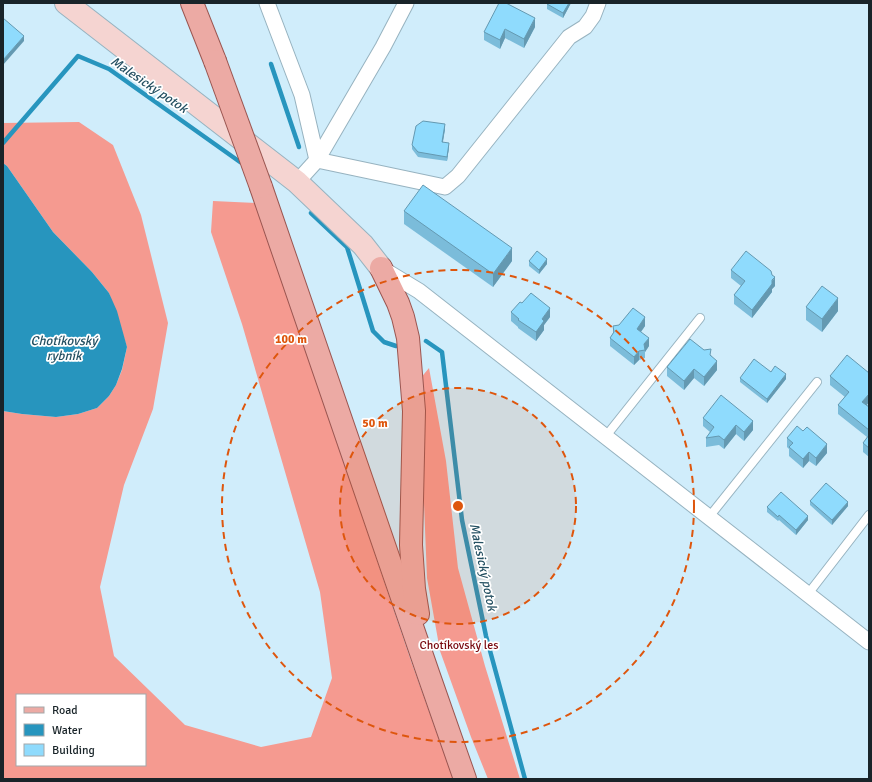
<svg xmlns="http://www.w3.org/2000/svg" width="872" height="782" viewBox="0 0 872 782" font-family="Signika,sans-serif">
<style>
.forest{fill:#f59a90;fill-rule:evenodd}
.water{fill:#2795be}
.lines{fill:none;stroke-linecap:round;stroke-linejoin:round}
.stream{stroke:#2795be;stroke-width:4.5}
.lane-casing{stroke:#97b3c0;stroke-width:10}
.street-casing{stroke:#97b3c0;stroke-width:17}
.secondary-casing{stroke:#97b3c0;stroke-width:24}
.primary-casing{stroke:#9a5651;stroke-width:24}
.lane{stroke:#fff;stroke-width:8}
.street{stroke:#fff;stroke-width:15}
.secondary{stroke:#f5d4d1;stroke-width:22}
.primary{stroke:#ecaaa4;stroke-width:22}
.primary-bridge-casing{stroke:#9a5651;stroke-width:24;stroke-linecap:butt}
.primary-bridge{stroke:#ecaaa4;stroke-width:22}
.wall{fill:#7bbcda}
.shaded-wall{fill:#6499b1}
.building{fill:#8fdbfd;stroke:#6499b1}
.ring{fill:none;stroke:#de560d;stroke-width:2;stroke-dasharray:7 5}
.labels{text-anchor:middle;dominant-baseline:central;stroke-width:3.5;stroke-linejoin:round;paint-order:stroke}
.park-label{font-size:12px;fill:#78090f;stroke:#fff}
.water-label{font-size:13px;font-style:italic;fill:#245062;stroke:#fff}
.centre{fill:#de560d;stroke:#fff;stroke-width:2}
.ring-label{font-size:12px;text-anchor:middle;font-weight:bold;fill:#de560d;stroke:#fff;stroke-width:3.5;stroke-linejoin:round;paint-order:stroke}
</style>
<rect width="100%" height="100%" fill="#d0edfb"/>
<g class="forest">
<path d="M 79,122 L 113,145 L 141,215 L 168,323 L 153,409 L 124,485 L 100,587 L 114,656 L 185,725 L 261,747 L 311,737 L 332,678 L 320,592 L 242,324 L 211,232 L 213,201 L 256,203 L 411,661 L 442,748 L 455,779 L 3,779 L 3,411 L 22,414 L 56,417 L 78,414 L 97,408 L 109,396 L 116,385 L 122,370 L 127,347 L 109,293 L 92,272 L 53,232 L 7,166 L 3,163 L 3,123 ZM 17,695 L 145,695 L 145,765 L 17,765 Z"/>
<path d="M 429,368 L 446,461 L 458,568 L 485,666 L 520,779 L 488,779 L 471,737 L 440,651 L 427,578 L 419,380 Z"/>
</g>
<path class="water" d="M 3,163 L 7,166 L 53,232 L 92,272 L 109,293 L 117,311 L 127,347 L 122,369 L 116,385 L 109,396 L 97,408 L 78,414 L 56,417 L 22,414 L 3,411 Z"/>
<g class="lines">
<g class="stream">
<path d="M 271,64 L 299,147"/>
<path d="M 3,143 L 78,56 L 109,69 L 240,162"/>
<path d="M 311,213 L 347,247 L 373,331 L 384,342 L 396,346"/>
<path d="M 426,341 L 442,352 L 462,520 L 486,636 L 525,779"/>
</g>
<g class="lane-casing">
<g id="lane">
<path d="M 606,436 L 700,318"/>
<path d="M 709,517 L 817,382"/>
<path d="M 808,594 L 869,515"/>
</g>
</g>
<g class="street-casing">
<g id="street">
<path d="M 267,3 L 302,95 L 317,160"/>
<path d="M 317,160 L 445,187 L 458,176 L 569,37 L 585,27 L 593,16 L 598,3"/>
<path d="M 297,182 L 317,160 L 383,47 L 406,3"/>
<path d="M 381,268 L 419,291 L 869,642"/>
</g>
</g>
<g class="secondary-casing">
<path id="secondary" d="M 66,3 L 297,182 L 363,245 L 381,268"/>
</g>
<g class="primary-casing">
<g id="primary">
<path d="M 192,3 L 215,61"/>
<path d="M 261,187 L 429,676 L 465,779"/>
<path d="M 381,268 L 398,303 L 403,317 L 408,338 L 414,411 L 411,545 L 414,589 L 418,614"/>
</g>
</g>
<use href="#lane" class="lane"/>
<use href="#street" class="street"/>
<use href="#secondary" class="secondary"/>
<use href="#primary" class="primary"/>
<g class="primary-bridge-casing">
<path id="primary-bridge" d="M 215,61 L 261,187"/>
</g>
<use href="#primary-bridge" class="primary-bridge"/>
</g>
<g class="wall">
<path d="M 547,3 L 571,3 L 563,18 L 547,9 Z"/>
<path d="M 535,27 L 524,48 L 505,38 L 500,49 L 484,40 L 484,32 Z"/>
<path d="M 445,129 L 443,142 L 449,147 L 447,161 L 418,157 L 412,149 L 412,145 Z"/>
<path d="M 404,211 L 512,261 L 493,287 L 404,224 Z"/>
<path d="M 529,261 L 547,264 L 539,274 L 529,266 Z"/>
<path d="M 731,270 L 772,275 L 775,286 L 772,289 L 772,292 L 752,318 L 734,304 L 734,295 L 741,286 L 731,278 Z"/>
<path d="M 806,307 L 838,311 L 822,332 L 806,320 Z"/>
<path d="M 511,312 L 550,317 L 544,325 L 544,330 L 536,341 L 518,328 L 518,327 L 511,321 Z"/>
<path d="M 613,326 L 645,326 L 641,332 L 649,346 L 645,352 L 645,358 L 639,360 L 634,365 L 610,346 L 610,338 L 613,333 Z"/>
<path d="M 711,355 L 717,370 L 704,386 L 694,378 L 684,390 L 667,376 L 667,367 Z"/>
<path d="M 771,372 L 786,379 L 767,403 L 740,382 L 740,378 Z"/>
<path d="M 869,373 L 869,402 L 867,405 L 869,407 L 869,457 L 863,452 L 863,443 L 867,437 L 838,414 L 838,405 L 845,397 L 830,385 L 830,376 Z"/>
<path d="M 703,418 L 753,430 L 744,441 L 736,434 L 724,449 L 719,445 L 706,447 L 706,438 L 710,432 L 703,426 Z"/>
<path d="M 787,438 L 827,453 L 816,466 L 809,461 L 803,468 L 789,456 L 789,449 L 787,447 Z"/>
<path d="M 810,501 L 848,506 L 832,525 L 810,505 Z"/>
<path d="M 767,507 L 808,520 L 796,535 L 779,520 L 778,521 L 767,512 Z"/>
</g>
<g class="shaded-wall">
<path d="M 569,3 L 571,3 L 563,18 L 563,13 Z"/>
<path d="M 535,18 L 535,27 L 524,48 L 524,39 Z"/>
<path d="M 505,29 L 505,38 L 500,49 L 500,40 Z"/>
<path d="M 24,36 L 24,41 L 3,65 L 3,60 Z"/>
<path d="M 445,124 L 445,129 L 442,146 L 442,142 Z"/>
<path d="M 449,143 L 449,147 L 447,161 L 447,157 Z"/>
<path d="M 512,248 L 512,261 L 493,287 L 493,274 Z"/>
<path d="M 547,259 L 547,264 L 539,274 L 539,270 Z"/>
<path d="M 775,277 L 775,286 L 772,289 L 772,292 L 752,318 L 752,310 Z"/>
<path d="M 838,298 L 838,311 L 822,332 L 822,319 Z"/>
<path d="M 550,308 L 550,317 L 544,325 L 544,330 L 536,341 L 536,332 L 542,319 Z"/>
<path d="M 645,317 L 645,326 L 637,337 L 637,329 Z"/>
<path d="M 649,338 L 649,346 L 645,352 L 644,344 Z"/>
<path d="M 639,351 L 639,360 L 634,365 L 634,357 Z"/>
<path d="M 717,361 L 717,370 L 704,386 L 704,377 Z"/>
<path d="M 694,369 L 694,378 L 684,390 L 684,381 Z"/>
<path d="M 786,374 L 786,379 L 767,403 L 767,399 Z"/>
<path d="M 869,394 L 869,402 L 862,411 L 862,402 Z"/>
<path d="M 753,421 L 753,430 L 744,441 L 744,432 Z"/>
<path d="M 736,425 L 736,434 L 724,449 L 724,440 Z"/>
<path d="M 827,444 L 827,453 L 816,466 L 816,458 Z"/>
<path d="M 809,452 L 809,461 L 803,468 L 803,459 Z"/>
<path d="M 848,502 L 848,506 L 832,525 L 832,520 Z"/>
<path d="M 808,516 L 808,520 L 796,535 L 796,530 Z"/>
</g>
<g class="building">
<path d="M 499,3 L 506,3 L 535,18 L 524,39 L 505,29 L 500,40 L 484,32 Z"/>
<path d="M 547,3 L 569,3 L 563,13 L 547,4 Z"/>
<path d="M 3,18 L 24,36 L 3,60 Z"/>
<path d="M 423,121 L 445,124 L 442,142 L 449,143 L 447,157 L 418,152 L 412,145 L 416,126 Z"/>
<path d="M 423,185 L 512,248 L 493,274 L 404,211 Z"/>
<path d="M 537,251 L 547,259 L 539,270 L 529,261 Z"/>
<path d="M 746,251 L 771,271 L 772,275 L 775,277 L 772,280 L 772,284 L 752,310 L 734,295 L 745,281 L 731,270 Z"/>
<path d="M 822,286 L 838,298 L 822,319 L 806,307 Z"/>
<path d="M 531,293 L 550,308 L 542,319 L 544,321 L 536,332 L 518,320 L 519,319 L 511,312 L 520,302 L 522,303 Z"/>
<path d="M 633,308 L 645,317 L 637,329 L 649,338 L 644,344 L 645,350 L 639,351 L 634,357 L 610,338 L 614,332 L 613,326 L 619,325 Z"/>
<path d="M 690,339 L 704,350 L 711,349 L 710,355 L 717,361 L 704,377 L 694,369 L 684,381 L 667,367 Z"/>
<path d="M 847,355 L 869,373 L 869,394 L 862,402 L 869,407 L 869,430 L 838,405 L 849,392 L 830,376 Z"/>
<path d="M 754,359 L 771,372 L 775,366 L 786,374 L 767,399 L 740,378 Z"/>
<path d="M 721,395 L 753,421 L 744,432 L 736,425 L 724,440 L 719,436 L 706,438 L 714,427 L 703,418 Z"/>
<path d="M 797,426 L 803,431 L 807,427 L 827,444 L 816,458 L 809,452 L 803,459 L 789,447 L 793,443 L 787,438 Z"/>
<path d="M 869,435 L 869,448 L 863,443 Z"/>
<path d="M 826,483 L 848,502 L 832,520 L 810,501 Z"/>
<path d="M 781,492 L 808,516 L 796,530 L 779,515 L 778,517 L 767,507 Z"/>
</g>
<circle cx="458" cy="506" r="118" fill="#de560d" fill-opacity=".12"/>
<g class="ring">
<circle cx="458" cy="506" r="118"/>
<circle cx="458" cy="506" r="236"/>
</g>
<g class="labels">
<g class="park-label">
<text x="459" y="645">Chotíkovský les</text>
</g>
<g class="water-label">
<text transform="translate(149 85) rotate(34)">Malesický potok</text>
<text x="64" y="341">Chotíkovský<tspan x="64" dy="15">rybník</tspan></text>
<text transform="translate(483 567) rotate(78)">Malesický potok</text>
</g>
</g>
<circle cx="458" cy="506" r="6" class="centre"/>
<g class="ring-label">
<text x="291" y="343">100 m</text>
<text x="375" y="427">50 m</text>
</g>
<rect width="872" height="782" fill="none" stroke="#192429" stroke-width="8"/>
<rect x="16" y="694" width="130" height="72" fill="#ffffff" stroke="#a3a7a9"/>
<rect x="24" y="707" width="20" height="6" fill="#ecaaa4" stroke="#a3a7a9"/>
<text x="52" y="714" font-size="12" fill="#192429">Road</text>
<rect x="24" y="724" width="20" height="12" fill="#2795be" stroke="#a3a7a9"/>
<text x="52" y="734" font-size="12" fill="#192429">Water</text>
<rect x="24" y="744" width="20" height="12" fill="#8fdbfd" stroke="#a3a7a9"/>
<text x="52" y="754" font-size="12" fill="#192429">Building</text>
</svg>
